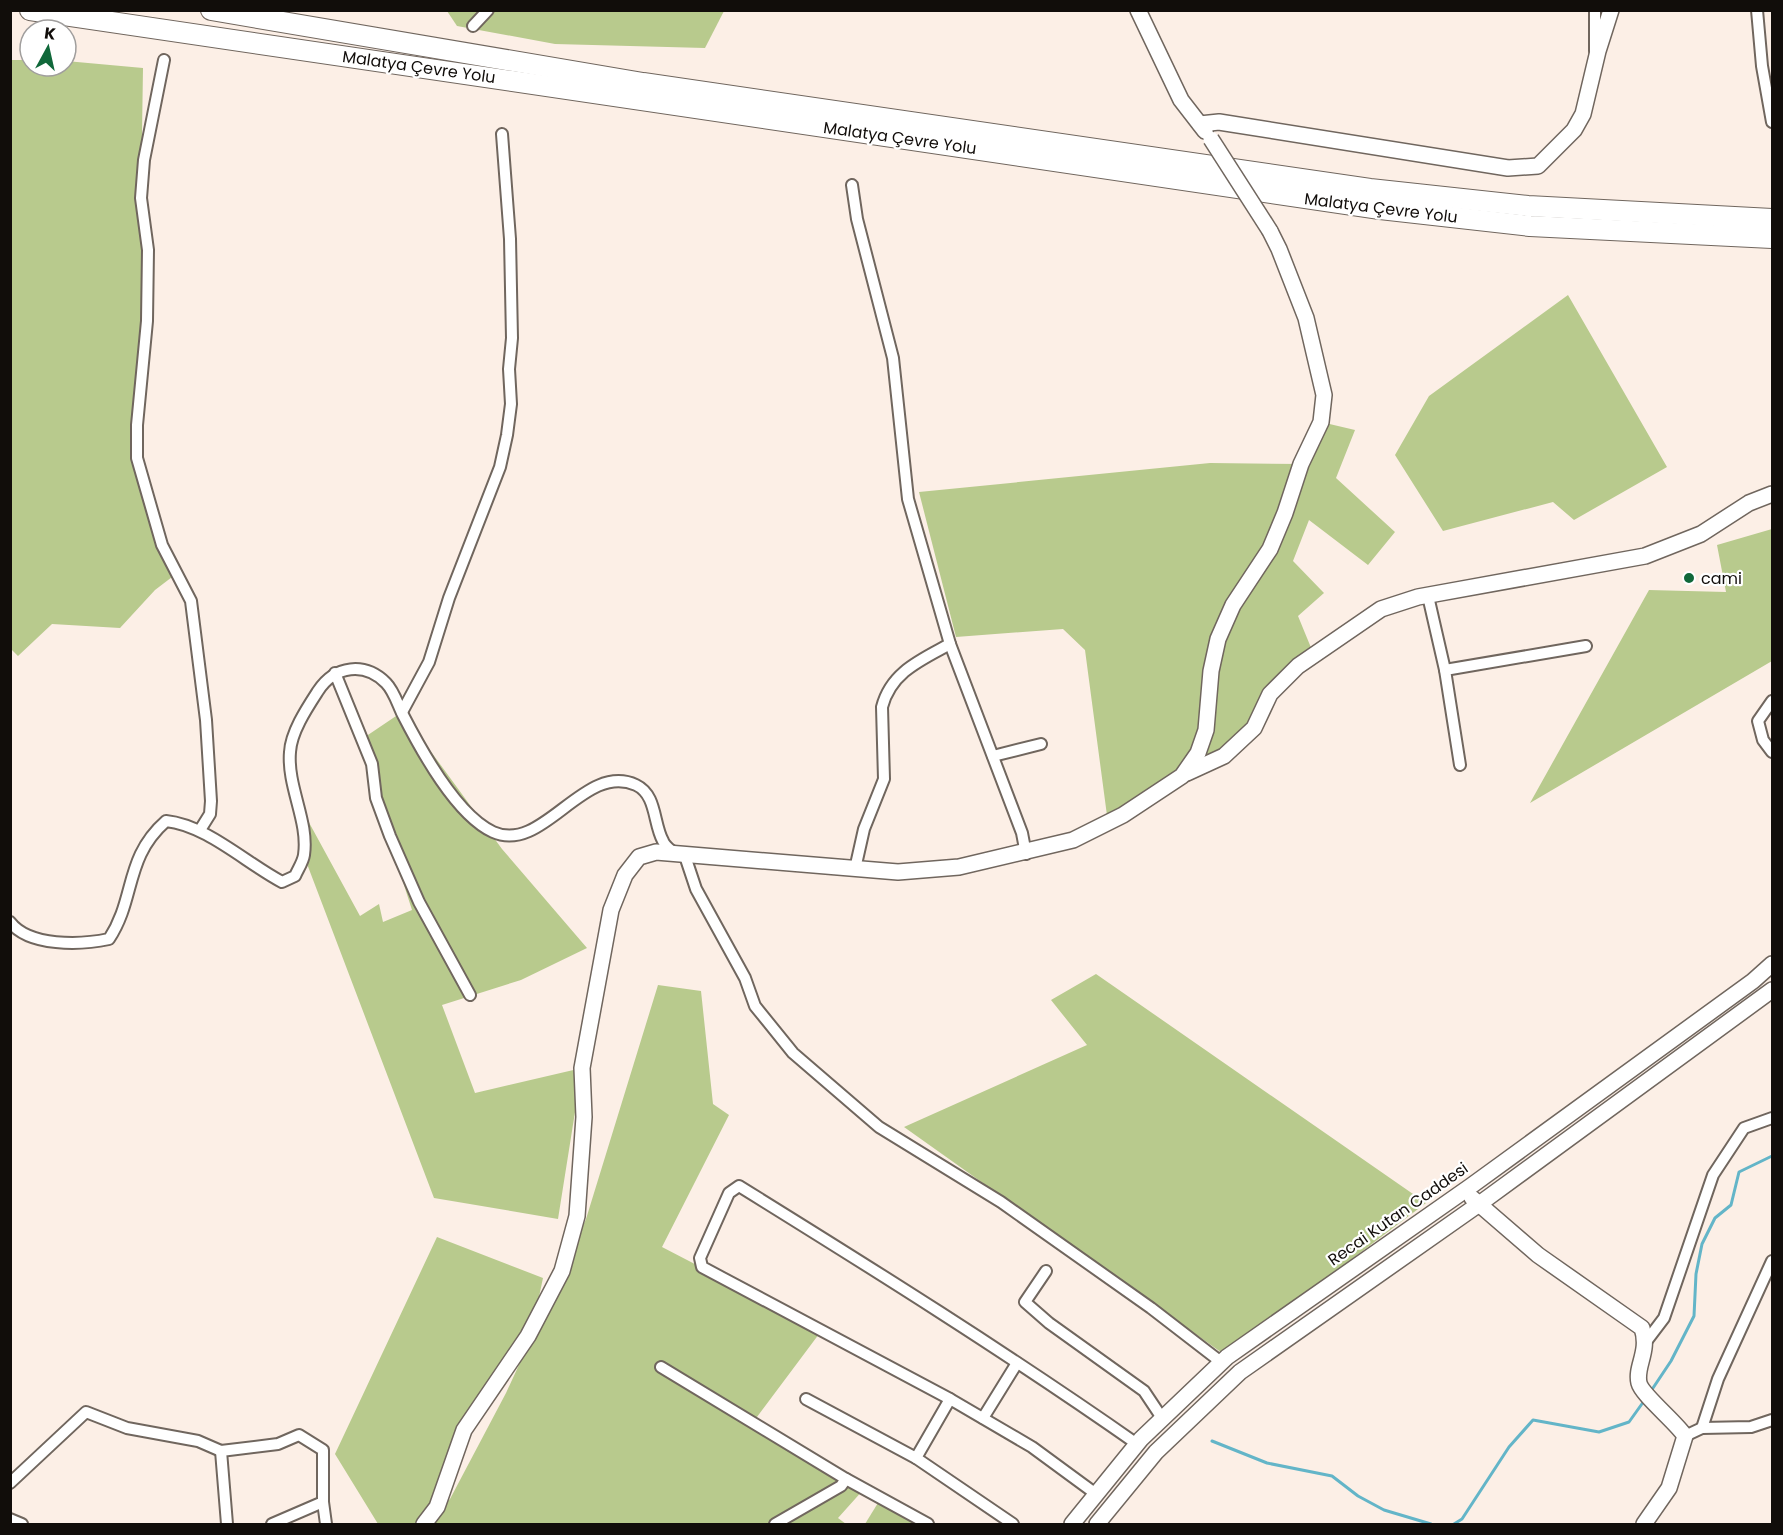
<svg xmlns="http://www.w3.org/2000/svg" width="1783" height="1535" viewBox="0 0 1783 1535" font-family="Poppins,sans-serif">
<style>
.forest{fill:#b8ca8d}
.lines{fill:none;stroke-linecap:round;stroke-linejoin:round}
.stream{stroke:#63b5c8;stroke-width:3}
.street-casing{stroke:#70665e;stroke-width:14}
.secondary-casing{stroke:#70665e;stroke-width:18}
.highway-casing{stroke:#70665e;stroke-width:22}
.street{stroke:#fff;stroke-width:10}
.secondary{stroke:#fff;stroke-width:15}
.highway{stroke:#fff;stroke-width:20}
.secondary-bridge-casing{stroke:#70665e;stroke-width:18;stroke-linecap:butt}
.secondary-bridge{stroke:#fff;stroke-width:15}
.poi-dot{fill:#10683a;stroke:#fff;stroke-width:2}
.labels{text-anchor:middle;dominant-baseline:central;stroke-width:4.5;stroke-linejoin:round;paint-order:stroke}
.street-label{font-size:16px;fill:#110d0a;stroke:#fff}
.poi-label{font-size:16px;fill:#110d0a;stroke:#fff;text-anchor:start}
</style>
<rect width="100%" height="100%" fill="#fcefe6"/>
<g class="forest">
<path d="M 447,11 L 724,11 L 705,48 L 555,44 L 457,26 Z"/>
<path d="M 11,60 L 30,60 L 30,66 L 66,66 L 66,61 L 143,68 L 141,198 L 148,250 L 137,458 L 176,574 L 155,590 L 120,628 L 52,624 L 18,656 L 11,649 Z"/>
<path d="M 1568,295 L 1667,467 L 1574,520 L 1553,502 L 1443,531 L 1395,455 L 1429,396 Z"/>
<path d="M 1321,422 L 1355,430 L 1336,478 L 1395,532 L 1368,565 L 1309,520 L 1293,561 L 1324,593 L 1298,616 L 1314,655 L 1224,756 L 1198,754 L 1182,776 L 1108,823 L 1085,650 L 1063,629 L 956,637 L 919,492 L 1210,463 L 1301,464 Z"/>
<path d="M 1772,529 L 1772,661 L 1530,803 L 1649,590 L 1726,592 L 1717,545 Z"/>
<path d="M 402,712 L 502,849 L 587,948 L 521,980 L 442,1005 L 475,1093 L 582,1068 L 558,1219 L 434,1198 L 304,856 L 294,795 L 360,916 L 379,904 L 383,922 L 412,910 L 376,798 L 362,739 Z"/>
<path d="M 1096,974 L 1426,1203 L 1225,1355 L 904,1127 L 1087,1045 L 1051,1000 Z"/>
<path d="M 658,985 L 701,991 L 713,1104 L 729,1115 L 662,1247 L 822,1330 L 754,1421 L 864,1489 L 838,1518 L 846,1524 L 378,1524 L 335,1454 L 437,1237 L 543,1278 L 533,1325 L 464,1430 L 425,1520 L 450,1499 L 506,1393 L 586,1219 Z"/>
<path d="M 881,1498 L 918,1519 L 913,1524 L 865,1524 Z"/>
</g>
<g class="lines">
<g class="stream">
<path d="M 1651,1391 L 1671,1361 L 1694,1316 L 1696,1274 L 1702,1244 L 1715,1218 L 1731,1205 L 1739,1172 L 1772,1156"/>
<path d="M 1212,1441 L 1267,1463 L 1332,1476 L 1358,1496 L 1384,1510 L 1431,1524"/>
<path d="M 1454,1524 L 1462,1519 L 1509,1447 L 1533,1420 L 1599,1432 L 1629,1422 L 1644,1401"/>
</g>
<g class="street-casing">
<g id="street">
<path d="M 1757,10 L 1762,66 L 1772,122"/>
<path d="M 473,26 L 488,10"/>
<path d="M 1595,51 L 1595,10"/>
<path d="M 164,60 L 144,160 L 141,198 L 148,250 L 147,321 L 137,425 L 137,458 L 162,545 L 191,601 L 206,720 L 211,801 L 210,814 L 200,830"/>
<path d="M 852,185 L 857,219 L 893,358 L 908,499 L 950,644 C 921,660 891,672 882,707 L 884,779 L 864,829 L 855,869"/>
<path d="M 1428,596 L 1445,670 L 1460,765"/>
<path d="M 950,644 L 1022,833 L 1026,854"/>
<path d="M 1445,670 L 1586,646"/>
<path d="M 335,673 L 372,764 L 376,798 L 390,836 L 419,902 L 470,995"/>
<path d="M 1772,701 L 1758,721 L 1763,740 L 1772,752"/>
<path d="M 402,712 L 429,662 L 449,598 L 500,467 L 507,435 L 511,404 L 509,369 L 512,338 L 510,239 L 502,134"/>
<path d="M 993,756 L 1041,744"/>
<path d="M 685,856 L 696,889 L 745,978 L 755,1006 L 793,1053 L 879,1127 L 1001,1202 L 1151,1308 L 1221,1362"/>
<path d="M 10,922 C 29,947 81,945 109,939 C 136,898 124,858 166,821 C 206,825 246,863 282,882 L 295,876 C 298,869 303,862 304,855 C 309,821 287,787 290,752 C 291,732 307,708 318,691 C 335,665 365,662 386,683 C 394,691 398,705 403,715 C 421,750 456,815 493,832 C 543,855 584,761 636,785 C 657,795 653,823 663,841 C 665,846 671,850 675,854"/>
<path d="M 1046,1271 L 1025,1302 L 1049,1323 L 1144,1391 L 1162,1418"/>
<path d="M 1645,1343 L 1664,1318 L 1713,1175 L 1744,1128 L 1772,1118"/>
<path d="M 661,1367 L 846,1479 L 928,1524"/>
<path d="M 806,1399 L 916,1458"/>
<path d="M 950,1399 L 916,1458 L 1013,1524"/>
<path d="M 983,1418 L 1017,1363"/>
<path d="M 1702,1428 L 1718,1379 L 1772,1261"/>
<path d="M 1685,1436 L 1702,1428 L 1751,1427 L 1772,1420"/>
<path d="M 10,1483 L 86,1412 L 127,1428 L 198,1441 L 221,1451"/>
<path d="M 1096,1494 L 1032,1447 L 950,1399 L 702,1267 L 700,1258 L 729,1193 L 739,1186 C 873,1269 1007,1353 1137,1444"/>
<path d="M 323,1502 L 326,1524"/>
<path d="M 10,1519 L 22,1524"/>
<path d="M 227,1524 L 221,1451 L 278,1444 L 299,1435 L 323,1450 L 323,1502 L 272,1524"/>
<path d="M 775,1524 L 841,1486 L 846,1479"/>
</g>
</g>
<g class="secondary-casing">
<g id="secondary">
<path d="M 1138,10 L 1181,100 L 1205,131"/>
<path d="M 1200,124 L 1219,122 L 1508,168 L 1538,166 L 1574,130 L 1583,114 L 1598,51 L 1611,10"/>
<path d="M 1187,773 L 1224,756 L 1254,728 L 1270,694 L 1298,666 L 1381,609 L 1418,597 L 1645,556 L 1701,534 L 1749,503 L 1772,494"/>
<path d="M 1472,1198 L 1538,1255 L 1642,1328 C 1650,1352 1635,1366 1639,1383 C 1642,1395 1676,1422 1685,1436 L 1669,1488 L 1644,1524"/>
<path d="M 424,1524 L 437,1507 L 464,1430 L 528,1336 L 562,1271 L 577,1216 L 584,1117 L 582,1068 L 611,910 L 625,875 L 639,857 L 656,852 L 898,872 L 959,867 L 1073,840 L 1123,815 L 1182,776 L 1198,753 L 1206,730 L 1211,671 L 1218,639 L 1233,605 L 1270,549 L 1285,513 L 1301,464 L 1321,422 L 1324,395 L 1306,318 L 1279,249 L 1270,231"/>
<path d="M 1072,1524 L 1141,1439 L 1227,1357 L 1471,1186 L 1753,981 L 1772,964"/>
<path d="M 1097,1524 L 1156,1452 L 1240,1372 L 1482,1202 L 1772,990"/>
</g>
</g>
<g class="highway-casing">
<g id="highway">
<path d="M 30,10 L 1380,209 L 1530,226 L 1772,238"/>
<path d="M 211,10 L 643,83 L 1370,189 L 1528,206 L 1772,219"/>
</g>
</g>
<use href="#street" class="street"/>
<use href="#secondary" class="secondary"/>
<use href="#highway" class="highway"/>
<g class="secondary-bridge-casing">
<path id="secondary-bridge" d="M 1211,139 L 1270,231"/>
</g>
<use href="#secondary-bridge" class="secondary-bridge"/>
</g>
<circle class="poi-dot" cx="1689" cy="578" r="6"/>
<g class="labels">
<g class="street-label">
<text transform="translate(419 67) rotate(8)">Malatya Çevre Yolu</text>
<text transform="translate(900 138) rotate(8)">Malatya Çevre Yolu</text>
<text transform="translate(1381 208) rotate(7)">Malatya Çevre Yolu</text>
<text transform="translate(1398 1214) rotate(-35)">Recai Kutan Caddesi</text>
</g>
<g class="poi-label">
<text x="1701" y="578">cami</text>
</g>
</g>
<rect width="1783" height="1535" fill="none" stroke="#110d0a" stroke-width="24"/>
<g transform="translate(48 48) rotate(8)"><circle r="28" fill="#ffffff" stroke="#a09e9d" stroke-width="1.5"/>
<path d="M0-4.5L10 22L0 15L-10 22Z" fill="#10683a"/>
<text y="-9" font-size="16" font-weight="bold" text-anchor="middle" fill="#110d0a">K</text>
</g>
</svg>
